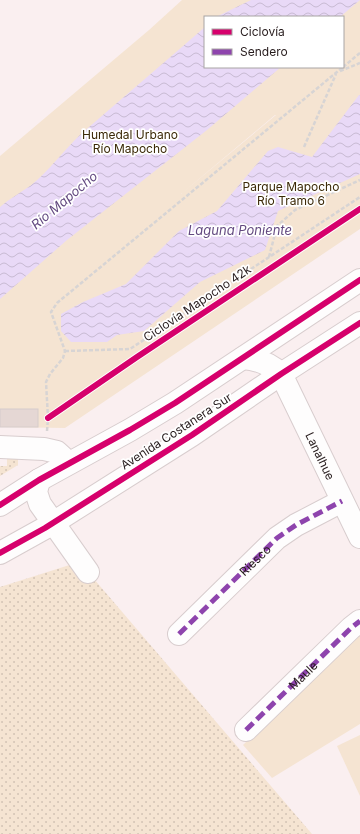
<svg xmlns="http://www.w3.org/2000/svg" width="360" height="834" viewBox="0 0 360 834" font-family="Inter,sans-serif">
<style>
.grass{fill:url(#grass-dots)}
.green{fill:#f5e4d2;fill-rule:evenodd}
.water{fill:url(#water-waves)}
.building{fill:#e5d7d4;stroke:#d6cccb}
.lines{fill:none;stroke-linecap:round;stroke-linejoin:round}
.minor-casing{stroke:#d8cdce;stroke-width:24}
.path{stroke:#d7d4d4;stroke-width:2.5;stroke-dasharray:4 2;stroke-linecap:butt}
.minor{stroke:#fefdfd;stroke-width:22}
.quiet{stroke:#8e44ad;stroke-width:5;stroke-dasharray:10 5;stroke-linecap:butt}
.cycleway-casing{stroke:#fff;stroke-width:8}
.cycleway{stroke:#d6006c;stroke-width:6}
.labels{text-anchor:middle;dominant-baseline:central;stroke-width:3.5;stroke-linejoin:round;paint-order:stroke}
.park-label{font-size:12px;fill:#3b2907;stroke:#fff}
.street-label{font-size:12px;fill:#261b1c;stroke:#fff}
.water-label{font-size:13px;font-style:italic;fill:#634980;stroke:#fff}
</style>
<defs>
<pattern id="grass-dots" width="8" height="8" patternUnits="userSpaceOnUse"><rect width="8" height="8" fill="#f5e4d2"/><path d="M2 2h.1M6 6h.1" fill="none" stroke="#d2c3b4" stroke-width="1.8" stroke-linecap="round"/></pattern>
<pattern id="water-waves" width="16" height="10" patternUnits="userSpaceOnUse"><rect width="16" height="10" fill="#e9d9f7"/><path d="M0 5q4-4 8 0t8 0" fill="none" stroke="#c8bad3"/></pattern>
</defs>
<rect width="100%" height="100%" fill="#faeff0"/>
<g class="grass">
<path d="M 7,452 L 18,453 L 18,465 L 0,476 L 0,466 L 7,466 Z"/>
<path d="M 79,562 L 88,572 L 312,834 L 0,834 L 0,587 Z"/>
</g>
<g class="green">
<path d="M 182,0 L 360,0 L 360,229 L 65,428 L 0,427 L 0,156 L 149,30 ZM 205,17 L 343,17 L 343,67 L 205,67 ZM 275,115 L 276,115 L 181,194 Z"/>
<path d="M 360,635 L 360,724 L 272,778 L 243,745 L 353,640 Z"/>
<path d="M 360,735 L 360,796 L 337,746 Z"/>
</g>
<g class="water">
<path d="M 251,0 L 360,0 L 340,17 L 216,17 Z"/>
<path d="M 205,27 L 205,67 L 281,67 L 207,130 L 67,240 L 0,299 L 0,207 C 9,199 20,193 30,186 C 49,171 63,151 81,134 C 122,98 164,63 205,27 Z"/>
<path d="M 359,95 L 360,95 L 360,174 L 278,211 L 265,250 L 200,282 L 144,331 L 117,335 L 107,342 L 71,342 L 61,331 L 61,314 L 83,302 L 126,284 L 179,231 L 217,211 L 268,151 L 278,147 L 312,157 Z"/>
</g>
<rect class="building" x="0" y="409" width="38" height="18"/>
<g class="lines">
<g class="minor-casing">
<g id="minor">
<path id="s1" d="M 243,358 C 259,359 270,364 281,374 L 360,537"/>
<path d="M 0,447 L 44,449 L 57,452 L 69,463"/>
<path d="M 39,480 L 36,492 L 40,504 L 88,572"/>
<path d="M 0,505 L 39,480 L 130,430 L 175,403 L 360,280"/>
<path d="M 0,553 L 45,528 L 192,435 L 281,374 L 360,323"/>
<path id="s2" d="M 179,634 L 277,538 L 296,525 L 342,501"/>
<path id="s3" d="M 246,730 L 351,628 L 360,621"/>
</g>
</g>
<g class="path">
<path d="M 343,67 L 360,53"/>
<path d="M 340,71 L 360,63"/>
<path d="M 304,147 L 336,74"/>
<path d="M 269,257 L 277,226 L 295,210 L 360,180"/>
<path d="M 65,351 L 130,349 L 360,197"/>
<path d="M 47,431 L 48,418 L 46,382 L 50,374 L 63,358 L 65,351 L 51,312 L 57,303 L 343,67"/>
</g>
<use href="#minor" class="minor"/>
<g class="quiet">
<path d="M 179,634 L 277,538 L 296,525 L 342,501"/>
<path d="M 246,730 L 351,628 L 360,621"/>
</g>
<g class="cycleway-casing">
<g id="cycleway">
<path d="M 48,418 L 137,357 L 360,209"/>
<path d="M 0,505 L 39,480 L 130,430 L 175,403 L 360,280"/>
<path d="M 0,553 L 45,528 L 192,435 L 281,374 L 360,323"/>
</g>
</g>
<use href="#cycleway" class="cycleway"/>
</g>
<g class="labels">
<g class="park-label">
<text x="130" y="134">Humedal Urbano<tspan x="130" dy="14">Río Mapocho</tspan></text>
<text x="291" y="186">Parque Mapocho<tspan x="291" dy="14">Río Tramo 6</tspan></text>
</g>
<g class="street-label">
<text transform="translate(197 303) rotate(-34)">Ciclovía Mapocho 42k</text>
<text transform="translate(176 431) rotate(-33)">Avenida Costanera Sur</text>
<text stroke="none"><textPath href="#s1" startOffset="133">Lanalhue</textPath></text>
<text stroke="none"><textPath href="#s2" startOffset="106">Riesco</textPath></text>
<text stroke="none"><textPath href="#s3" startOffset="79">Maule</textPath></text>
</g>
<g class="water-label">
<text transform="translate(64 200) rotate(-40)">Río Mapocho</text>
<text x="240" y="230">Laguna Poniente</text>
</g>
</g>
<rect x="204" y="16" width="140" height="52" fill="#ffffff" stroke="#a8a4a4"/>
<rect x="212" y="29" width="20" height="6" fill="#d6006c" stroke="#a8a4a4"/>
<text x="240" y="36" font-size="12" fill="#261b1c">Ciclovía</text>
<rect x="212" y="49" width="20" height="6" fill="#8e44ad" stroke="#a8a4a4"/>
<text x="240" y="56" font-size="12" fill="#261b1c">Sendero</text>
</svg>
